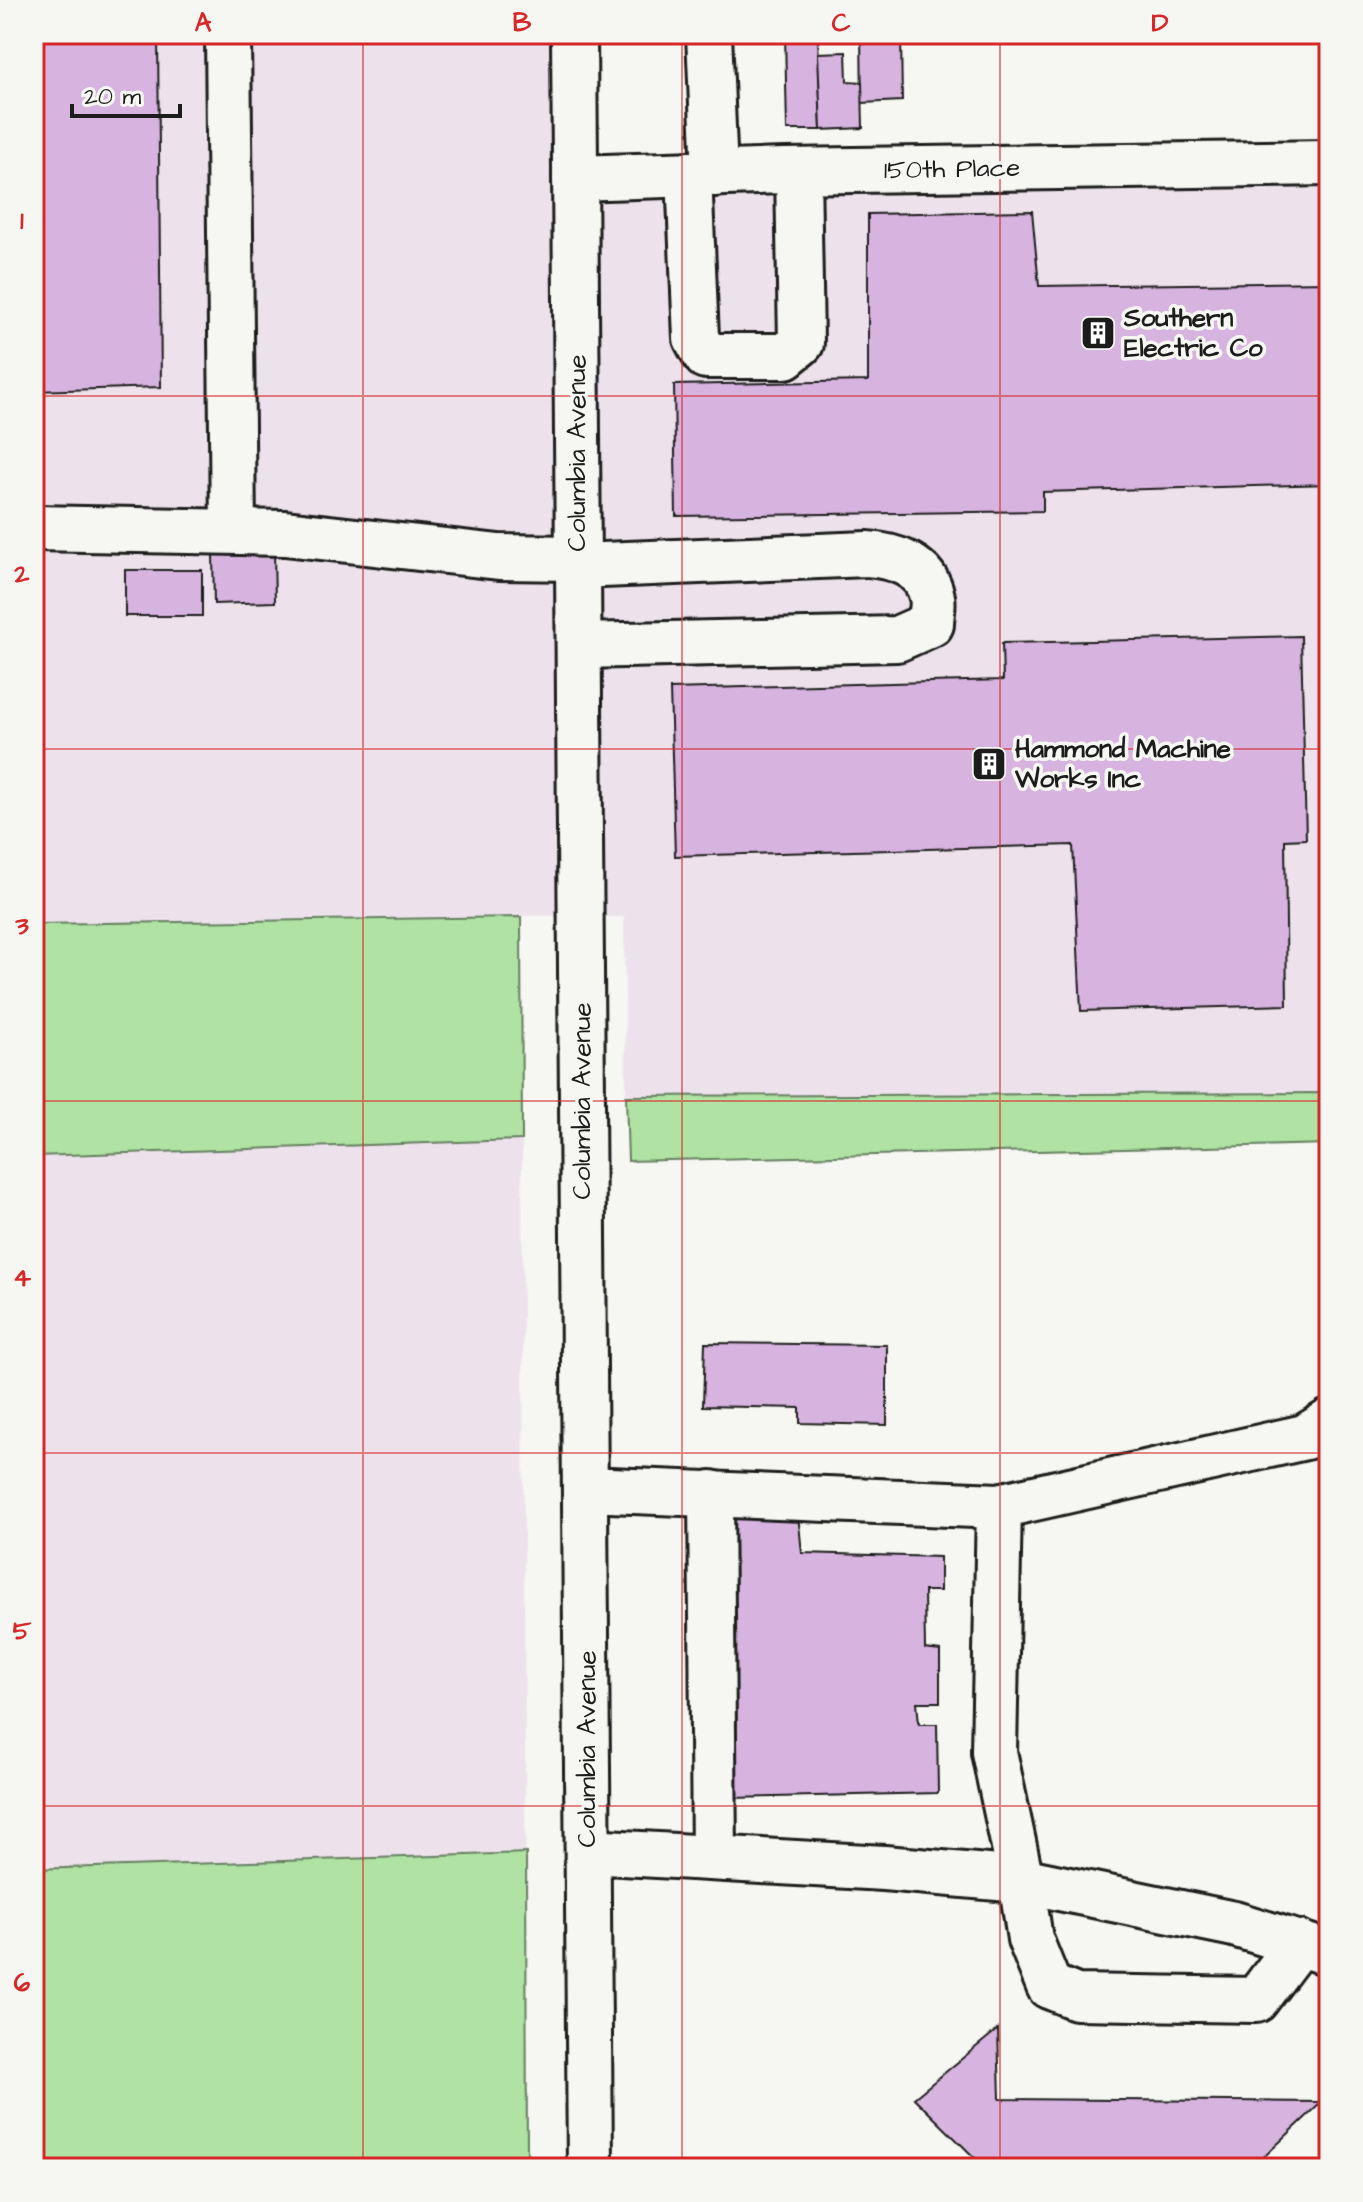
<svg xmlns="http://www.w3.org/2000/svg" width="1363" height="2202" viewBox="0 0 1363 2202" font-family="'Architects Daughter',sans-serif">
<style>
.built{fill:#ede2ec}
.green{fill:#afe2a3;stroke:#667f60;stroke-width:2}
.building{fill:#d7b4df;stroke:#1c1c1c;stroke-width:2}
.lines{fill:none;stroke-linecap:round;stroke-linejoin:round}
.minor-casing{stroke:#1c1c1c;stroke-width:50}
.minor{stroke:#f6f6f2;stroke-width:44}
.grid{fill:none;stroke:#d62828;stroke-width:2;stroke-opacity:0.55}
.labels{text-anchor:middle;dominant-baseline:central;stroke-width:7;stroke-linejoin:round;paint-order:stroke}
.street-label{font-size:26px;fill:#1c1c1c;stroke:#f6f6f2}
.poi-label{font-size:26px;font-weight:bold;fill:#1c1c1c;stroke:#f6f6f2;text-anchor:start}
.neatline{fill:none;stroke:#d62828;stroke-width:3}
.grid-label{font-size:26px;text-anchor:middle;font-weight:bold;fill:#d62828}
</style>
<rect width="100%" height="100%" fill="#f6f6f2"/>
<filter id="ink" filterUnits="userSpaceOnUse"><feTurbulence type="fractalNoise" baseFrequency=".0125" numOctaves="2"/><feDisplacementMap in="SourceGraphic" scale="16" xChannelSelector="R" yChannelSelector="G"/><feConvolveMatrix kernelMatrix="1 2 1 2 8 2 1 2 1" color-interpolation-filters="sRGB"/></filter>
<g filter="url(#ink)">
<g class="built">
<path d="M 34,34 L 574,34 L 575,177 L 1329,163 L 1329,1093 L 626,1096 L 624,917 L 585,917 L 581,915 L 34,924 Z"/>
<path d="M 522,1140 L 527,2168 L 34,2168 L 34,1156 Z"/>
</g>
<g class="green">
<path d="M 521,917 L 522,1140 L 34,1156 L 34,924 Z"/>
<path d="M 1329,1093 L 1329,1144 L 628,1161 L 626,1096 Z"/>
<path d="M 526,1853 L 527,2168 L 34,2168 L 34,1869 Z"/>
</g>
<g class="building">
<path d="M 34,34 L 158,34 L 161,387 L 34,391 Z"/>
<path d="M 785,34 L 818,34 L 821,130 L 787,130 Z"/>
<path d="M 861,34 L 901,34 L 902,101 L 862,103 Z"/>
<path d="M 904,34 L 941,34 L 941,37 L 904,38 Z"/>
<path d="M 846,52 L 847,81 L 862,82 L 863,128 L 821,130 L 818,53 Z"/>
<path d="M 1032,211 L 1039,286 L 1329,282 L 1329,484 L 1043,492 L 1043,511 L 676,516 L 674,385 L 868,381 L 868,214 Z"/>
<path d="M 274,552 L 275,602 L 214,604 L 213,554 Z"/>
<rect x="125" y="570" width="77" height="46"/>
<path d="M 1301,636 L 1306,839 L 1285,840 L 1287,1005 L 1081,1011 L 1073,845 L 675,856 L 670,689 L 1003,680 L 1002,643 Z"/>
<path d="M 705,1343 L 887,1345 L 887,1425 L 800,1423 L 800,1408 L 703,1406 Z"/>
<path d="M 798,1514 L 802,1553 L 940,1557 L 940,1591 L 924,1591 L 925,1649 L 940,1651 L 940,1702 L 917,1702 L 919,1724 L 937,1724 L 938,1793 L 732,1798 L 731,1516 Z"/>
<path d="M 998,2029 L 1000,2099 L 1322,2102 L 1252,2168 L 985,2168 L 914,2098 Z"/>
</g>
<g class="lines">
<g class="minor-casing">
<g id="minor">
<path d="M 228,34 L 233,531"/>
<path d="M 574,34 L 590,2168"/>
<path d="M 709,34 L 715,174"/>
<path d="M 689,174 L 696,338 L 706,356 L 785,356 L 801,343 L 798,171"/>
<path d="M 575,178 L 785,171 L 1329,163"/>
<path d="M 34,528 L 285,533 L 499,557 L 578,558"/>
<path d="M 578,566 L 867,554 C 895,556 926,565 932,597 C 934,605 931,615 931,624 L 897,639 L 579,646"/>
<path d="M 585,1489 L 999,1506 L 1305,1437 L 1329,1422"/>
<path d="M 711,1493 L 714,1858"/>
<path d="M 999,1506 L 994,1752 L 1021,1880 L 1030,1939 L 1049,1986 L 1076,1997 L 1256,2000 L 1299,1943"/>
<path d="M 588,1851 L 884,1868 L 1021,1880 L 1234,1924 L 1329,1953"/>
</g>
</g>
<use href="#minor" class="minor"/>
</g>
</g>
<path class="grid" d="M 363,34 L 363,2168M 682,34 L 682,2168M 1000,34 L 1000,2168M 34,396 L 1329,396M 34,749 L 1329,749M 34,1101 L 1329,1101M 34,1453 L 1329,1453M 34,1806 L 1329,1806"/>
<defs>
<g id="building-square" transform="scale(1.8)"><rect x="-9" y="-9" width="18" height="18" rx="4" fill="#1c1c1c" stroke="#f6f6f2"/><path d="M-4-6H4V6H1V3H-1V6H-4ZM-2.5-4.3h1.7v1.8h-1.7ZM.8-4.3h1.7v1.8H.8ZM-2.5-1h1.7V.8h-1.7ZM.8-1h1.7V.8H.8Z" fill="#fff"/></g>
</defs>
<g fill-rule="evenodd">
<use href="#building-square" x="1098" y="333"/>
<use href="#building-square" x="989" y="764"/>
</g>
<g class="labels">
<g class="street-label">
<text transform="translate(952 169) rotate(-1)">150th Place</text>
<text transform="translate(577 453) rotate(-90)">Columbia Avenue</text>
<text transform="translate(582 1101) rotate(-90)">Columbia Avenue</text>
<text transform="translate(587 1749) rotate(-90)">Columbia Avenue</text>
</g>
<g class="poi-label">
<text x="1124" y="318">Southern<tspan x="1124" dy="30">Electric Co</tspan></text>
<text x="1015" y="749">Hammond Machine<tspan x="1015" dy="30">Works Inc</tspan></text>
</g>
</g>
<rect width="1363" height="2202" fill="none" stroke="#f6f6f2" stroke-width="88"/>
<path d="M72 104v12h108v-12" fill="none" stroke="#1c1c1c" stroke-width="4"/>
<text x="84" y="104" font-size="24" fill="#1c1c1c" stroke="#f6f6f2" stroke-width="6" paint-order="stroke">20 m</text>
<rect x="44" y="44" width="1275" height="2114" class="neatline"/>
<g class="grid-label">
<text x="203" y="31">A</text>
<text x="522" y="31">B</text>
<text x="841" y="31">C</text>
<text x="1160" y="31">D</text>
<text x="22" y="229">1</text>
<text x="22" y="582">2</text>
<text x="22" y="934">3</text>
<text x="22" y="1286">4</text>
<text x="22" y="1639">5</text>
<text x="22" y="1991">6</text>
</g>
</svg>
